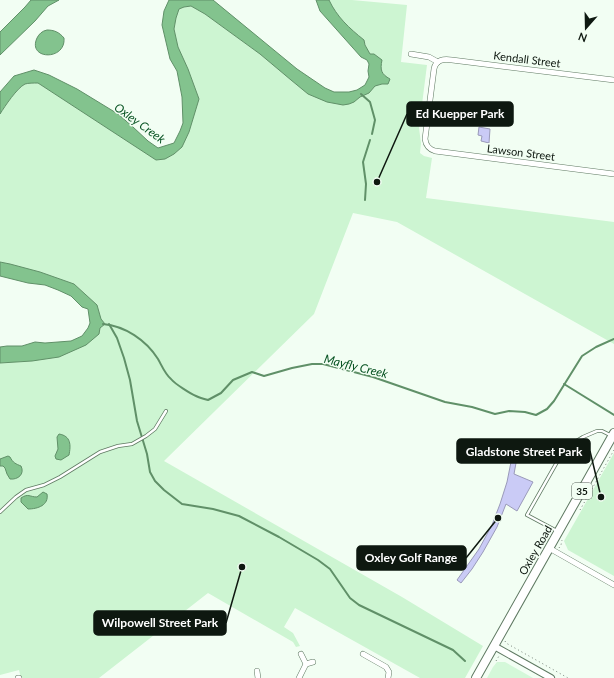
<svg xmlns="http://www.w3.org/2000/svg" width="614" height="678" viewBox="0 0 614 678" font-family="Lato,sans-serif">
<style>
.built{fill:#d4f8d9}
.green{fill:#cdf5d2}
.water{fill:#83c38e;stroke:#609068}
.lines{fill:none;stroke-linecap:round;stroke-linejoin:round}
.stream{stroke:#609068;stroke-width:2}
.building{fill:#cacbf6;stroke:#9a9ab9}
.service-casing{stroke:#5f7962;stroke-width:4}
.minor-casing{stroke:#5f7962;stroke-width:6}
.tertiary-casing{stroke:#5f7962;stroke-width:8}
.primary-casing{stroke:#5f7962;stroke-width:10}
.path{stroke:#768178;stroke-width:1;stroke-dasharray:1 3;stroke-linecap:butt}
.service{stroke:#fff;stroke-width:2.5}
.minor{stroke:#fff;stroke-width:5}
.tertiary{stroke:#fff;stroke-width:6}
.primary{stroke:#fff;stroke-width:8}
.labels{text-anchor:middle;dominant-baseline:central;stroke-width:3;stroke-linejoin:round;paint-order:stroke}
.shield{fill:#f2fef3;stroke:#525d54;stroke-width:1}
.shield-label{font-size:10px;font-weight:bold;fill:#0e1810}
.street-label{font-size:11px;fill:#0e1810;stroke:#f2fef3}
.water-label{font-size:12px;font-style:italic;fill:#065221;stroke:#f2fef3}
.leader{fill:none;stroke:#0e1810;stroke-width:1.5}
.callout-dot{fill:#0e1810;stroke:#f2fef3;stroke-width:1.5}
.callout{fill:#0e1810;stroke:#0e1810;stroke-width:1.5}
.callout-label{font-size:12px;text-anchor:middle;font-weight:bold;fill:#fff}
</style>
<rect width="100%" height="100%" fill="#f2fef3"/>
<path class="built" d="M 497,662 L 505,662 L 533,678 L 487,678 L 493,667 Z"/>
<g class="green">
<path d="M 329,0 L 352,0 L 407,5 L 401,62 L 427,65 L 419,128 L 421,143 L 420,153 L 424,156 L 432,158 L 426,198 L 614,222 L 614,344 L 397,222 L 353,213 L 314,314 L 164,461 L 402,597 L 483,646 L 465,678 L 420,678 L 295,608 L 284,627 L 293,633 L 300,646 L 296,647 L 293,642 L 208,593 L 99,678 L 21,678 L 19,670 L 0,675 L 0,363 L 32,361 L 100,328 L 105,324 L 101,319 L 97,305 L 74,284 L 40,272 L 10,264 L 0,262 L 0,114 C 5,106 17,88 25,84 C 28,83 34,83 38,83 L 156,160 L 165,159 L 174,154 L 182,147 L 189,132 L 199,99 L 188,69 L 178,47 L 174,29 L 176,18 L 179,9 L 184,7 L 191,6 L 205,14 L 260,54 L 291,80 L 308,94 L 354,102 L 360,97 L 369,93 L 375,86 L 382,84 L 384,76 C 378,64 367,53 364,40 C 349,28 337,17 329,0 Z"/>
<path d="M 614,453 L 614,576 L 568,550 L 564,541 Z"/>
</g>
<g class="water">
<path d="M 31,0 L 59,0 L 48,6 L 35,21 L 0,55 L 0,32 L 25,7 Z"/>
<path d="M 169,0 L 213,0 L 297,69 L 325,88 L 334,92 L 349,92 L 357,90 L 365,85 L 369,77 L 368,71 L 369,64 L 367,60 L 361,57 L 320,11 L 316,0 L 329,0 C 337,17 349,28 364,40 L 365,45 L 370,54 L 374,54 L 382,60 C 380,70 381,74 390,79 L 388,84 L 382,84 L 375,86 L 369,93 L 360,97 L 354,102 L 349,104 L 343,105 L 327,102 L 308,94 L 291,80 L 260,54 L 205,14 L 191,6 L 184,7 L 179,9 L 176,18 L 174,29 L 178,47 L 188,69 L 199,99 L 189,132 L 182,147 L 174,154 L 165,159 L 156,160 L 38,83 C 34,83 28,83 25,84 C 17,88 5,106 0,114 L 0,92 L 14,76 L 34,70 L 49,75 L 77,89 L 118,114 L 133,127 L 148,141 L 158,148 L 174,143 L 180,131 L 183,123 L 182,97 L 177,71 L 170,59 L 162,25 L 164,11 Z"/>
<path d="M 47,30 C 54,30 59,32 64,38 C 66,61 27,60 37,38 C 39,34 42,31 47,30 Z"/>
<path d="M 0,262 L 10,264 L 40,272 L 74,284 L 97,305 L 101,319 L 105,324 L 100,328 L 99,334 L 86,345 L 59,357 L 32,361 L 0,363 L 0,347 L 7,346 L 22,346 L 35,342 L 45,343 L 71,341 L 82,336 L 88,328 L 90,323 L 88,309 L 82,307 L 71,296 L 58,290 L 45,285 L 28,283 L 0,276 Z"/>
<path d="M 59,434 C 71,436 71,445 69,455 L 61,460 L 56,459 L 55,456 L 58,449 L 57,437 Z"/>
<path d="M 8,456 L 10,457 C 13,463 16,464 21,466 C 25,474 18,480 10,479 L 7,474 L 5,468 L 3,466 L 0,466 L 0,459 Z"/>
<path d="M 43,492 L 47,494 C 49,505 38,509 28,509 L 21,502 L 21,498 C 28,493 30,497 37,497 Z"/>
</g>
<g class="lines">
<g class="stream">
<path d="M 361,94 L 370,102 L 375,120 L 372,134"/>
<path d="M 365,200 L 366,184 L 363,162 L 370,140"/>
<path d="M 103,324 C 125,326 146,340 158,359 C 162,366 165,374 171,379 C 175,384 191,394 196,396 C 200,398 204,399 208,400 L 221,393 L 233,380 L 252,372 L 264,376 L 292,368 L 312,364 L 323,364 L 373,377 L 445,402 L 472,407 L 495,414 L 509,411 L 525,412 L 536,415 L 547,409 L 554,401 L 582,356 L 596,347 L 614,339"/>
<path d="M 109,324 L 117,338 L 124,358 L 130,380 L 137,421 L 147,454 L 150,472 L 155,481 L 164,490 L 182,504 L 213,509 L 239,516 L 279,537 L 318,560 L 330,569 L 350,598 L 359,605 L 453,650 L 465,661"/>
<path d="M 564,384 L 614,415"/>
</g>
</g>
<g class="building">
<path d="M 479,127 L 490,129 L 489,143 L 481,141 L 482,136 L 478,135 Z"/>
<path d="M 513,452 L 518,452 L 514,474 L 533,482 L 517,511 L 506,504 L 497,527 L 483,552 L 472,569 L 461,583 L 457,580 L 479,549 L 492,525 L 500,504 L 507,482 Z"/>
</g>
<g class="lines">
<g class="service-casing">
<g id="service">
<path d="M 0,512 L 16,497 L 26,490 L 44,485 L 60,477 L 100,452 L 118,446 L 132,444 L 146,436 L 155,429 L 166,411"/>
<path d="M 557,531 L 527,515 L 565,448 L 583,437 L 597,431 L 602,431 L 610,435"/>
</g>
</g>
<g class="minor-casing">
<g id="minor">
<path d="M 411,54 L 429,57 L 438,62"/>
<path d="M 614,80 L 452,60 C 444,59 436,59 434,69 L 425,139 C 426,146 429,149 435,151 L 614,174"/>
<path d="M 549,548 L 614,585"/>
<path d="M 301,654 L 306,664 L 313,662"/>
<path d="M 363,654 L 386,667 L 389,672 L 388,678"/>
<path d="M 257,671 L 258,678"/>
<path d="M 18,678 L 19,678"/>
<path d="M 299,678 L 306,664"/>
</g>
</g>
<g class="tertiary-casing">
<path id="tertiary" d="M 494,646 L 551,678"/>
</g>
<g class="primary-casing">
<path id="primary" d="M 476,678 L 614,433"/>
</g>
<g class="path">
<path d="M 580,510 L 614,450"/>
<path d="M 559,548 L 561,545 L 562,540"/>
<path d="M 505,641 L 506,643 L 568,678"/>
<path d="M 496,661 L 499,656"/>
</g>
<use href="#service" class="service"/>
<use href="#minor" class="minor"/>
<use href="#tertiary" class="tertiary"/>
<use href="#primary" class="primary"/>
</g>
<g class="labels">
<rect class="shield" x="572" y="483" width="20" height="16" rx="3"/>
<g class="shield-label">
<text x="582" y="491">35</text>
</g>
<g class="street-label">
<text transform="translate(527 59) rotate(7)">Kendall Street</text>
<text transform="translate(521 152) rotate(7)">Lawson Street</text>
<text transform="translate(535 550) rotate(-60)">Oxley Road</text>
</g>
<g class="water-label">
<text transform="translate(140 123) rotate(36)">Oxley Creek</text>
<text transform="translate(356 366) rotate(14)">Mayfly Creek</text>
</g>
</g>
<path class="leader" d="M377 182L407 114M601 497L590 451M498 518L466 558M242 567L226 623"/>
<g class="callout-dot">
<circle cx="377" cy="182" r="4"/>
<circle cx="601" cy="497" r="4"/>
<circle cx="498" cy="518" r="4"/>
<circle cx="242" cy="567" r="4"/>
</g>
<g class="callout">
<rect x="407" y="102" width="106" height="24" rx="4"/>
<rect x="457" y="439" width="133" height="24" rx="4"/>
<rect x="357" y="546" width="109" height="24" rx="4"/>
<rect x="94" y="611" width="132" height="24" rx="4"/>
</g>
<g class="callout-label">
<text x="460" y="118">Ed Kuepper Park</text>
<text x="524" y="456">Gladstone Street Park</text>
<text x="411" y="562">Oxley Golf Range</text>
<text x="160" y="627">Wilpowell Street Park</text>
</g>
<g transform="translate(586 28) rotate(200)" stroke="#f2fef3" stroke-width="3" paint-order="stroke">
<path d="M0-3L7 15L0 10L-7 15Z" fill="#0e1810"/>
<text y="-6" font-size="11" font-weight="bold" text-anchor="middle" fill="#0e1810">N</text>
</g>
</svg>
